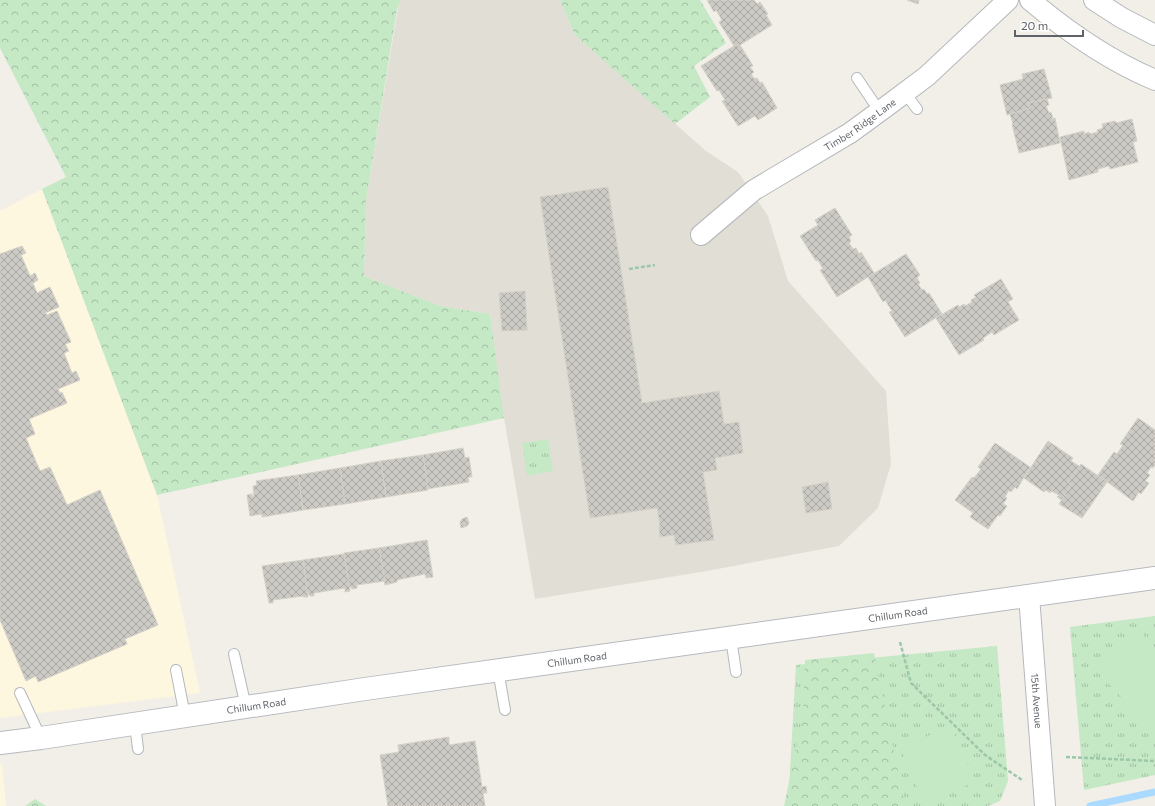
<svg xmlns="http://www.w3.org/2000/svg" width="1155" height="806" viewBox="0 0 1155 806" font-family="Commissioner,sans-serif">
<style>
.commercial{fill:#fef7e0}
.education{fill:#e1ded6}
.grass{fill:url(#grass-tufts)}
.forest{fill:url(#forest-crowns)}
.pitch{fill:#c5e8c5}
.lines{fill:none;stroke-linecap:round;stroke-linejoin:round}
.stream{stroke:#aadaff;stroke-width:7}
.building{fill:url(#building-cross-hatch);stroke:#d6d1c6}
.service-casing{stroke:#b5b8bc;stroke-width:12}
.minor-casing{stroke:#b5b8bc;stroke-width:22}
.secondary-casing{stroke:#b6babf;stroke-width:24}
.path{stroke:#9cc7a9;stroke-width:2.5;stroke-dasharray:4 2;stroke-linecap:butt}
.service{stroke:#fff;stroke-width:10}
.minor{stroke:#fff;stroke-width:20}
.secondary{stroke:#fff;stroke-width:22}
.labels{text-anchor:middle;dominant-baseline:central;stroke-width:3;stroke-linejoin:round;paint-order:stroke}
.street-label{font-size:10px;fill:#5f6368;stroke:#fff}
</style>
<defs>
<pattern id="grass-tufts" width="24" height="20" patternUnits="userSpaceOnUse"><rect width="24" height="20" fill="#c5e8c5"/><path d="M3 7l-1-3M5 7V3M7 7l1-3M15 17l-1-3M17 17v-4M19 17l1-3" fill="none" stroke="#a3c0a4"/></pattern>
<pattern id="forest-crowns" width="20" height="18" patternUnits="userSpaceOnUse"><rect width="20" height="18" fill="#c5e8c5"/><path d="M2 6a3 3 0 1 1 6 0M12 15a3 3 0 1 1 6 0" fill="none" stroke="#a3c0a4"/></pattern>
<pattern id="building-cross-hatch" width="8" height="8" patternUnits="userSpaceOnUse"><rect width="8" height="8" fill="#cccac5"/><path d="M0 0l8 8M0 8l8-8" fill="none" stroke="#a9a8a4"/></pattern>
</defs>
<rect width="100%" height="100%" fill="#f1efe8"/>
<g class="commercial">
<path d="M 42,189 L 157,495 L 200,693 L 0,718 L 0,211 Z"/>
<path d="M 0,764 L 2,764 L 6,806 L 0,806 Z"/>
</g>
<path class="education" d="M 401,0 L 560,0 L 575,35 L 706,151 L 738,172 L 768,216 L 788,281 L 886,391 L 891,464 L 878,508 L 839,546 L 707,571 L 535,599 L 501,400 L 490,314 L 440,306 L 364,276 L 366,201 L 398,8 Z"/>
<g class="grass">
<path d="M 548,439 L 553,471 L 527,476 L 522,443 Z"/>
<path d="M 1155,616 L 1155,775 L 1084,790 L 1070,627 Z"/>
<path d="M 997,646 L 1008,781 L 1000,801 L 988,806 L 788,806 L 796,665 Z"/>
</g>
<g class="forest">
<path d="M 0,0 L 401,0 L 397,9 L 366,201 L 364,276 L 440,306 L 490,314 L 504,418 L 157,495 L 42,189 L 66,177 L 0,48 Z"/>
<path d="M 560,0 L 700,0 L 726,43 L 694,66 L 710,97 L 675,124 L 575,35 Z"/>
<path d="M 874,653 L 905,806 L 784,806 L 803,714 L 805,660 Z"/>
<path d="M 35,799 L 46,806 L 25,806 Z"/>
</g>
<g class="pitch">
<path d="M 1136,627 L 1155,648 L 1155,733 L 1093,667 Z"/>
<path d="M 951,726 L 975,782 L 924,804 L 900,748 Z"/>
</g>
<g class="lines">
<path class="stream" d="M 1090,806 L 1155,792"/>
</g>
<g class="building">
<path d="M 707,0 L 754,0 L 757,4 L 760,2 L 768,14 L 766,15 L 772,25 L 740,45 L 734,46 L 719,22 L 722,20 L 716,10 L 714,12 Z"/>
<path d="M 907,0 L 919,0 L 918,4 Z"/>
<path d="M 740,45 L 753,66 L 750,67 L 754,72 L 751,74 L 753,77 L 755,79 L 757,78 L 760,83 L 762,82 L 777,108 L 758,120 L 755,116 L 738,126 L 722,101 L 725,100 L 719,90 L 717,91 L 701,66 L 734,46 Z"/>
<path d="M 1044,69 L 1052,98 L 1028,103 L 1030,108 L 1007,115 L 1000,85 L 1023,79 L 1022,74 Z"/>
<path d="M 1047,99 L 1049,105 L 1046,106 L 1049,113 L 1051,112 L 1053,119 L 1055,118 L 1060,143 L 1019,153 L 1012,124 L 1013,124 L 1010,114 L 1030,108 L 1028,103 Z"/>
<path d="M 1132,119 L 1137,141 L 1133,142 L 1138,162 L 1110,169 L 1109,166 L 1098,169 L 1098,172 L 1069,180 L 1060,137 L 1084,131 L 1084,134 L 1089,132 L 1090,134 L 1098,132 L 1097,130 L 1103,128 L 1102,124 L 1115,121 L 1116,123 Z"/>
<path d="M 608,187 L 642,403 L 719,391 L 724,424 L 739,422 L 743,453 L 715,458 L 717,470 L 703,472 L 714,540 L 676,545 L 674,535 L 660,537 L 659,527 L 660,525 L 657,508 L 590,518 L 540,197 Z"/>
<path d="M 835,208 L 852,235 L 849,237 L 851,241 L 849,243 L 853,249 L 856,248 L 859,254 L 861,252 L 874,273 L 837,297 L 820,270 L 823,269 L 818,260 L 816,261 L 800,236 L 818,225 L 815,220 Z"/>
<path d="M 22,246 L 26,253 L 21,255 L 30,276 L 35,273 L 38,280 L 33,283 L 37,293 L 50,287 L 59,307 L 45,313 L 47,315 L 57,311 L 71,342 L 65,344 L 69,351 L 64,353 L 72,373 L 76,371 L 80,380 L 58,389 L 60,393 L 62,392 L 67,403 L 29,419 L 35,434 L 26,438 L 40,471 L 50,467 L 67,505 L 100,490 L 158,625 L 125,639 L 127,644 L 38,682 L 36,676 L 26,681 L 0,620 L 0,254 Z"/>
<path d="M 906,254 L 920,275 L 917,278 L 920,283 L 918,284 L 922,290 L 924,289 L 927,294 L 929,293 L 942,314 L 905,337 L 889,312 L 892,311 L 885,300 L 883,302 L 868,277 Z"/>
<path d="M 1001,279 L 1013,299 L 1008,302 L 1019,320 L 994,335 L 992,332 L 983,338 L 984,340 L 959,355 L 936,318 L 958,305 L 959,307 L 964,304 L 965,306 L 972,302 L 971,300 L 976,297 L 974,295 Z"/>
<path d="M 525,291 L 527,330 L 502,331 L 499,293 Z"/>
<path d="M 1138,418 L 1155,430 L 1155,465 L 1153,468 L 1151,467 L 1147,473 L 1150,475 L 1145,481 L 1149,483 L 1141,494 L 1139,492 L 1133,501 L 1098,475 L 1114,452 L 1117,454 L 1123,445 L 1120,444 Z"/>
<path d="M 1048,441 L 1073,458 L 1071,461 L 1079,466 L 1068,483 L 1071,485 L 1062,500 L 1057,497 L 1059,495 L 1051,491 L 1050,493 L 1046,490 L 1044,492 L 1024,478 Z"/>
<path d="M 995,443 L 1030,467 L 1017,489 L 1015,487 L 1011,492 L 1009,490 L 1005,497 L 1007,498 L 1003,504 L 1007,506 L 1000,516 L 998,515 L 988,529 L 970,517 L 973,513 L 955,500 L 972,477 L 974,478 L 981,469 L 978,467 Z"/>
<path d="M 463,448 L 465,458 L 469,457 L 472,477 L 468,477 L 469,482 L 427,489 L 423,455 Z"/>
<path d="M 423,455 L 428,490 L 386,497 L 381,461 Z"/>
<path d="M 381,461 L 386,497 L 345,504 L 340,468 Z"/>
<path d="M 1081,464 L 1107,482 L 1082,518 L 1059,504 L 1071,485 L 1068,483 Z"/>
<path d="M 340,468 L 345,504 L 303,510 L 298,475 Z"/>
<path d="M 298,475 L 303,510 L 262,517 L 262,514 L 250,516 L 247,495 L 252,494 L 252,497 L 254,496 L 253,486 L 257,485 L 256,481 Z"/>
<path d="M 828,482 L 832,509 L 806,513 L 802,487 Z"/>
<path d="M 467,517 L 469,523 L 467,526 L 461,528 L 460,522 L 462,519 Z"/>
<path d="M 427,540 L 433,577 L 426,578 L 425,574 L 397,580 L 397,582 L 385,585 L 379,548 Z"/>
<path d="M 379,548 L 385,581 L 357,585 L 357,588 L 352,589 L 351,587 L 349,587 L 344,553 Z"/>
<path d="M 344,554 L 350,591 L 345,592 L 345,588 L 314,593 L 314,596 L 310,596 L 309,594 L 307,594 L 303,560 Z"/>
<path d="M 303,560 L 308,597 L 303,597 L 303,596 L 273,600 L 273,603 L 269,603 L 262,566 Z"/>
<path d="M 449,737 L 449,745 L 475,741 L 482,787 L 486,786 L 487,793 L 483,793 L 485,806 L 388,806 L 380,755 L 399,752 L 398,745 Z"/>
</g>
<g class="lines">
<g class="service-casing">
<g id="service">
<path d="M 857,78 L 880,112"/>
<path d="M 905,93 L 917,109"/>
<path d="M 731,638 L 736,672"/>
<path d="M 234,654 L 246,707"/>
<path d="M 176,670 L 185,716"/>
<path d="M 498,670 L 505,710"/>
<path d="M 20,693 L 41,738"/>
<path d="M 135,724 L 138,749"/>
</g>
</g>
<g class="minor-casing">
<g id="minor">
<path d="M 1030,0 C 1069,33 1108,60 1155,80"/>
<path d="M 1094,0 L 1122,18 L 1155,35"/>
<path id="s1" d="M 701,235 L 754,190 L 850,133 L 887,106 L 927,76 L 1008,0"/>
<path id="s2" d="M 1029,596 L 1045,806"/>
</g>
</g>
<g class="secondary-casing">
<g id="secondary">
<path id="s3" d="M 0,743 L 41,738 L 365,689 L 1155,578"/>
</g>
</g>
<g class="path">
<path d="M 629,269 L 655,265"/>
<path d="M 900,642 L 911,683 L 985,755 L 1022,780"/>
<path d="M 1066,757 L 1155,761"/>
</g>
<use href="#service" class="service"/>
<use href="#minor" class="minor"/>
<use href="#secondary" class="secondary"/>
</g>
<g class="labels">
<g class="street-label">
<text stroke="none"><textPath href="#s1" startOffset="194">Timber Ridge Lane</textPath></text>
<text stroke="none"><textPath href="#s3" startOffset="907">Chillum Road</textPath></text>
<text stroke="none"><textPath href="#s3" startOffset="583">Chillum Road</textPath></text>
<text stroke="none"><textPath href="#s2" startOffset="105">15th Avenue</textPath></text>
<text stroke="none"><textPath href="#s3" startOffset="259">Chillum Road</textPath></text>
</g>
</g>
<path d="M1015 30v6h68v-6" fill="none" stroke="#5f6368" stroke-width="2"/>
<text x="1021" y="30" font-size="12" fill="#5f6368" stroke="#ffffff" stroke-width="3" paint-order="stroke">20 m</text>
</svg>
